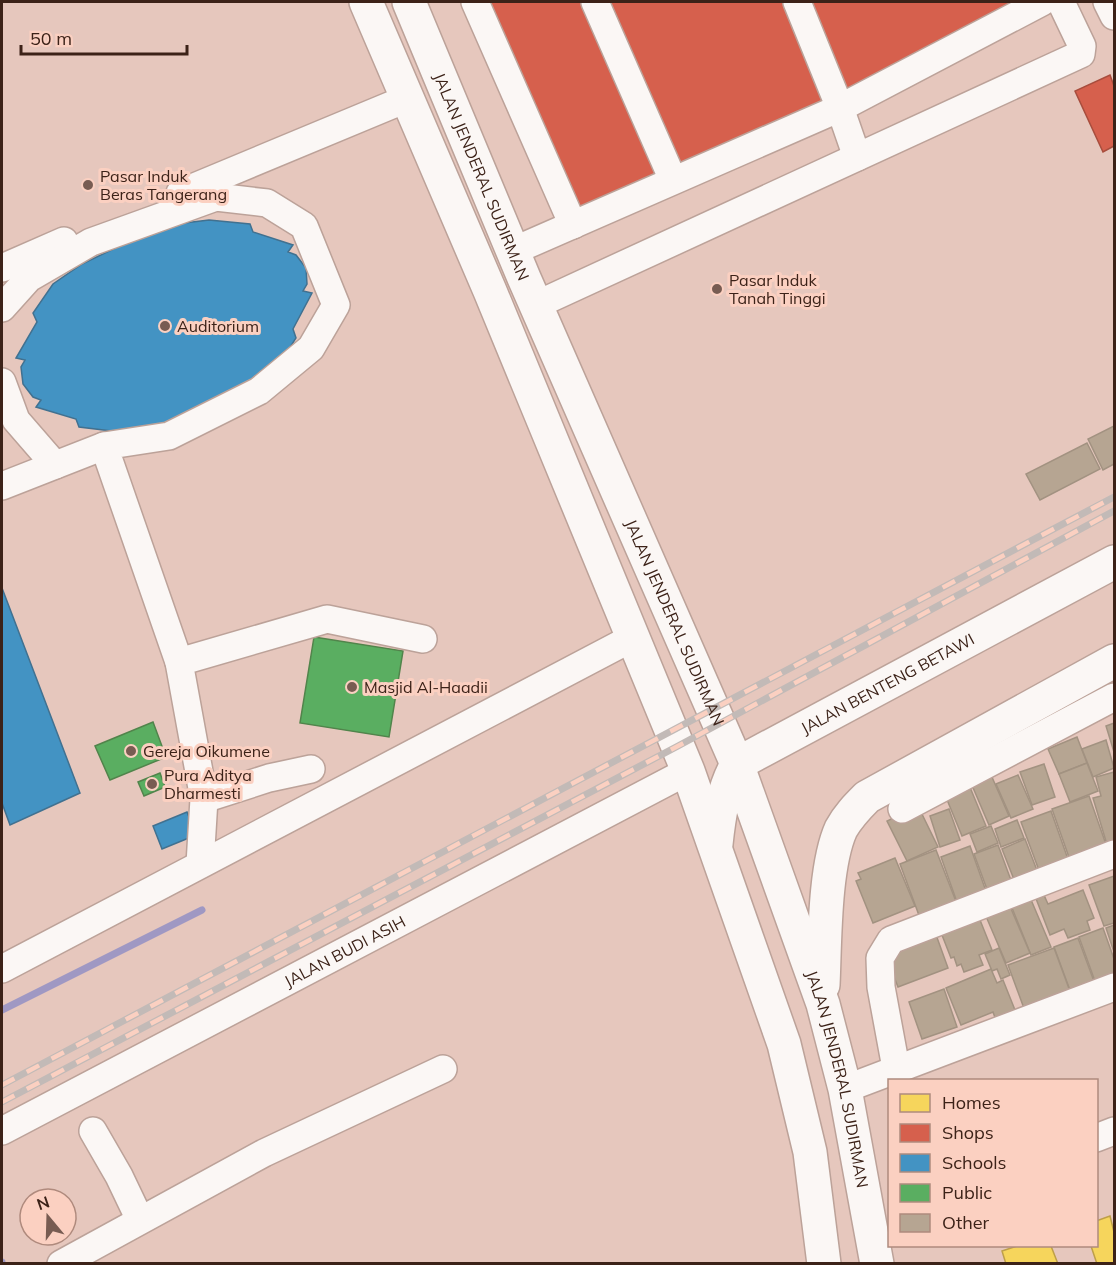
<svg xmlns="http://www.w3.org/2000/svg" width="1116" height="1265" viewBox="0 0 1116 1265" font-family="Mulish,sans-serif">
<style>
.homes{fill:#f6d55c;stroke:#be9f48;stroke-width:1.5}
.shops{fill:#d6604d;stroke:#a84d3d;stroke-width:1.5}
.schools{fill:#4393c3;stroke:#417190;stroke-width:1.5}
.public{fill:#5aae61;stroke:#51844b;stroke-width:1.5}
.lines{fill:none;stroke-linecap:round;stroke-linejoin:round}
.stream{stroke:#9f98c3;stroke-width:7}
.building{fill:#b6a592;stroke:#a29281;stroke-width:1.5}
.minor-casing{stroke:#bca299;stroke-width:30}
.major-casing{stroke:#bca299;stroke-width:36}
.minor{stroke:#fbf7f5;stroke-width:27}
.major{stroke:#fbf7f5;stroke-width:33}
.rail-casing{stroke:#c2bab7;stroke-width:7}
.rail{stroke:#fbd0c1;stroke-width:4.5;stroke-dasharray:14;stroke-linecap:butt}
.poi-dot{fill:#785c52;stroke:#fbd0c1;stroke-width:2}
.labels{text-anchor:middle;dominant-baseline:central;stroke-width:6;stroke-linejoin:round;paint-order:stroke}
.poi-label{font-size:16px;fill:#3c2218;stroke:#fbd0c1;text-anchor:start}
.street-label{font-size:16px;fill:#3c2218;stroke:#fbd0c1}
</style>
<rect width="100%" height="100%" fill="#e6c7bd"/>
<g class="homes">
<path d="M 1110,1216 L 1114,1232 L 1114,1264 L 1097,1264 L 1091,1246 L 1096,1246 L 1096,1221 Z"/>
<path d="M 1017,1246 L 1051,1246 L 1058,1264 L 1006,1264 L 1002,1251 Z"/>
</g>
<g class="shops">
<path d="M 485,2 L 585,2 L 662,177 L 578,212 Z"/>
<path d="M 605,2 L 787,2 L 832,105 L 679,171 Z"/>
<path d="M 803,2 L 1019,2 L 844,96 Z"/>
<path d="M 1110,75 L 1114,86 L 1114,146 L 1103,152 L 1075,91 Z"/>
</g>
<g class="schools">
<path d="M 209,220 L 250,224 L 253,232 L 293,245 L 288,252 L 296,255 L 306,268 L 307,284 L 303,291 L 312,293 L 293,329 L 296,338 L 277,368 L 201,410 L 154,428 L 120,432 L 79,427 L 76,419 L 36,407 L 41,400 L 33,397 L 23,384 L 21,367 L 25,360 L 16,358 L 37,322 L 33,313 L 53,284 L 82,264 L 128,242 L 176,224 Z"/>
<path d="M 2,588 L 80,793 L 10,825 L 2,803 Z"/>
<path d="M 187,812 L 196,835 L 162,849 L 153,826 Z"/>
</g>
<g class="public">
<path d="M 314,637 L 403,651 L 389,737 L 300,723 Z"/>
<path d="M 153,722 L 166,757 L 110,780 L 95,746 Z"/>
<path d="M 160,773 L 165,787 L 144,796 L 138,782 Z"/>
</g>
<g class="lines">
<g class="stream">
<path d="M 2,1010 L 202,910"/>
<path d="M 2,1262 L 2,1264"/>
</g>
</g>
<g class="building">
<path d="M 1114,426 L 1114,464 L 1103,470 L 1088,439 Z"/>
<path d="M 1087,443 L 1100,469 L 1040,500 L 1026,474 Z"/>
<path d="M 1114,723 L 1114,752 L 1106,726 Z"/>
<path d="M 1077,737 L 1087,763 L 1059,774 L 1048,749 Z"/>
<path d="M 1106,740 L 1114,768 L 1093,777 L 1082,749 Z"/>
<path d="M 1087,763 L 1098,791 L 1070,802 L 1059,774 Z"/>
<path d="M 1044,764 L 1055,797 L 1032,805 L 1020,772 Z"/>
<path d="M 988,768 L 1009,816 L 989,825 L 968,776 Z"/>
<path d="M 1114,772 L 1114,846 L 1108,848 L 1093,798 L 1101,796 L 1096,777 Z"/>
<path d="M 1018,775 L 1033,809 L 1011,818 L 996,784 Z"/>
<path d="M 967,780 L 986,826 L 962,836 L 943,790 Z"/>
<path d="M 1089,796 L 1108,850 L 1071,863 L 1052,809 Z"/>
<path d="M 918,806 L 938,847 L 907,861 L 887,821 Z"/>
<path d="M 949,809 L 960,840 L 940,847 L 930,816 Z"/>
<path d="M 1051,811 L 1069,862 L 1040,873 L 1021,822 Z"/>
<path d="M 1017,820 L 1024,838 L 1001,847 L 995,829 Z"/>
<path d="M 991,826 L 998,843 L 977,852 L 970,834 Z"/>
<path d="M 1025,839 L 1038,873 L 1015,882 L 1002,849 Z"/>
<path d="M 998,845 L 1012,883 L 988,892 L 974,854 Z"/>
<path d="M 970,846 L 987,894 L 958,905 L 941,857 Z"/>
<path d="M 936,850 L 957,904 L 920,918 L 900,864 Z"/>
<path d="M 895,858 L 915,906 L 873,923 L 856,881 L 861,879 L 858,873 Z"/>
<path d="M 1114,876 L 1114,923 L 1104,926 L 1089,885 Z"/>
<path d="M 1083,890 L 1094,918 L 1087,921 L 1090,930 L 1068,938 L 1064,929 L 1050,935 L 1035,896 L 1043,893 L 1048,904 Z"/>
<path d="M 1029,895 L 1051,947 L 1031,955 L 1010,903 Z"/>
<path d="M 1009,904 L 1030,953 L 1006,963 L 985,914 Z"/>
<path d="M 978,915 L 992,950 L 979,955 L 983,965 L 964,972 L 961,964 L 957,966 L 954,957 L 951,958 L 940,930 Z"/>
<path d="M 1114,925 L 1114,952 L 1106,928 Z"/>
<path d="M 1103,928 L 1114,959 L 1114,977 L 1096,984 L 1079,937 Z"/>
<path d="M 935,932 L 948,968 L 898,987 L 884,951 Z"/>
<path d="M 1078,938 L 1095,984 L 1071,993 L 1054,947 Z"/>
<path d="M 999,948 L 1010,975 L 1001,979 L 997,969 L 992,971 L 985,954 Z"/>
<path d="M 1054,948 L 1071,994 L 1025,1011 L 1008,965 Z"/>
<path d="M 991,969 L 997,983 L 1003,980 L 1017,1015 L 997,1023 L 993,1012 L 961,1025 L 946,988 Z"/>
<path d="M 944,989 L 957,1027 L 922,1039 L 909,1002 Z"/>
</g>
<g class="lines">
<g class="minor-casing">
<g id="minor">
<path d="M 475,2 L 573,225"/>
<path d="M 595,2 L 673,180"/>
<path d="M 797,2 L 840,108 L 857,157"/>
<path d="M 1107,2 L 1114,16"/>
<path d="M 180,193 L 406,99"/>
<path d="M 513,251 L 840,108 L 1042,2"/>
<path d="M 2,268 L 64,241"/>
<path d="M 536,305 L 1081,54 L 1082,46 L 1061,2"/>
<path d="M 2,308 L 29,278 L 91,242 L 216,197 L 267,203 L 304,226 L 336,305 L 311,348 L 259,391 L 169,436 L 104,446 L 179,662"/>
<path d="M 2,382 L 16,420 L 55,465"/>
<path d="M 2,486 L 104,446"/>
<path d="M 204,799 L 269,778 L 311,769"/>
<path d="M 902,809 L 1114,697"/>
<path d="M 200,864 L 204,799 L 179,662 L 327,619 L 423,639"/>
<path d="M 2,969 L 634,637"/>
<path d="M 896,1068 L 881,987 L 880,958 L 891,940 L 1114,854"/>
<path d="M 845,1089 L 1114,987"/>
<path id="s1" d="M 2,1131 L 688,771"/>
<path d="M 93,1131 L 119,1176 L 140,1220"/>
<path d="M 1096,1138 L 1114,1131"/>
<path d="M 61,1264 L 264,1153 L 443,1069"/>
</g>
</g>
<g class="major-casing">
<g id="major">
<path d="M 366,2 L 490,291 L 688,771 L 784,1044 L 810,1152 L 824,1264"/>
<path id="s2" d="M 409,2 L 524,278 L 737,764 L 823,1004 L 845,1089 L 877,1264"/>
<path id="s3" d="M 716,844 C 719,815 723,790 737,764 L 1114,562"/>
<path d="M 823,985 C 825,942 824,867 841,829 C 848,816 857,807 867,797 L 1114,661"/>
</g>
</g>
<use href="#minor" class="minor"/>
<use href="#major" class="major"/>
<g class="rail-casing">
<g id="rail">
<path d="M 2,1085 L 1114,497"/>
<path d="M 2,1102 L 678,746 L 1114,511"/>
</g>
</g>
<use href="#rail" class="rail"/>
</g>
<g class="poi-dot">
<circle cx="88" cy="185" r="6"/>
<circle cx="717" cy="289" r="6"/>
<circle cx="165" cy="326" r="6"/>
<circle cx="352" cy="687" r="6"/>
<circle cx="131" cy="751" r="6"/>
<circle cx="152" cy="784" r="6"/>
</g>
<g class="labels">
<g class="poi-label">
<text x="100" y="176">Pasar Induk<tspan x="100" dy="18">Beras Tangerang</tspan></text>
<text x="729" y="280">Pasar Induk<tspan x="729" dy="18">Tanah Tinggi</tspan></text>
<text x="177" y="326">Auditorium</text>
<text x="364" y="687">Masjid Al-Haadii</text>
<text x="143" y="751">Gereja Oikumene</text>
<text x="164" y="775">Pura Aditya<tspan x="164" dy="18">Dharmesti</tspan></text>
</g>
<g class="street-label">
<text stroke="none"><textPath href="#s2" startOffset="189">JALAN JENDERAL SUDIRMAN</textPath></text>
<text stroke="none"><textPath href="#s2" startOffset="675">JALAN JENDERAL SUDIRMAN</textPath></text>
<text stroke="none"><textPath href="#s3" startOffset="254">JALAN BENTENG BETAWI</textPath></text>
<text stroke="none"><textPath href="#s1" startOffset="387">JALAN BUDI ASIH</textPath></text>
<text stroke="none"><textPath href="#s2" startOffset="1161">JALAN JENDERAL SUDIRMAN</textPath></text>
</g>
</g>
<rect width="1116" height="1265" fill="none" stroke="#3c2218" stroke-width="6"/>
<rect x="888" y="1079" width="210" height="168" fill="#fbd0c1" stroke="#af8a7d" stroke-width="1.5"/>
<rect x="900" y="1094" width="30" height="18" fill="#f6d55c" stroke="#af8a7d" stroke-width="1.5"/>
<text x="942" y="1109" font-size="18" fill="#3c2218">Homes</text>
<rect x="900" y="1124" width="30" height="18" fill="#d6604d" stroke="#af8a7d" stroke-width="1.5"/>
<text x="942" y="1139" font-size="18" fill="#3c2218">Shops</text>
<rect x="900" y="1154" width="30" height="18" fill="#4393c3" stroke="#af8a7d" stroke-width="1.5"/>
<text x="942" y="1169" font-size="18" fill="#3c2218">Schools</text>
<rect x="900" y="1184" width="30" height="18" fill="#5aae61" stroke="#af8a7d" stroke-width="1.5"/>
<text x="942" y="1199" font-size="18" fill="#3c2218">Public</text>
<rect x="900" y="1214" width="30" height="18" fill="#b6a592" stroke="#af8a7d" stroke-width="1.5"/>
<text x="942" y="1229" font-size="18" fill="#3c2218">Other</text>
<g transform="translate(48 1217) rotate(341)"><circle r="28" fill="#fbd0c1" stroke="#af8a7d" stroke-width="1.5"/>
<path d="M0-4.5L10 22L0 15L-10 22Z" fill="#785c52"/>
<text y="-9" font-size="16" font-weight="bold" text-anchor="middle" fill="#3c2218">N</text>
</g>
<path d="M21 45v9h166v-9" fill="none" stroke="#3c2218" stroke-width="3"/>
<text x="30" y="45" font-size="18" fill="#3c2218" stroke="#fbd0c1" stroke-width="4.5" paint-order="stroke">50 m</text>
</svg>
